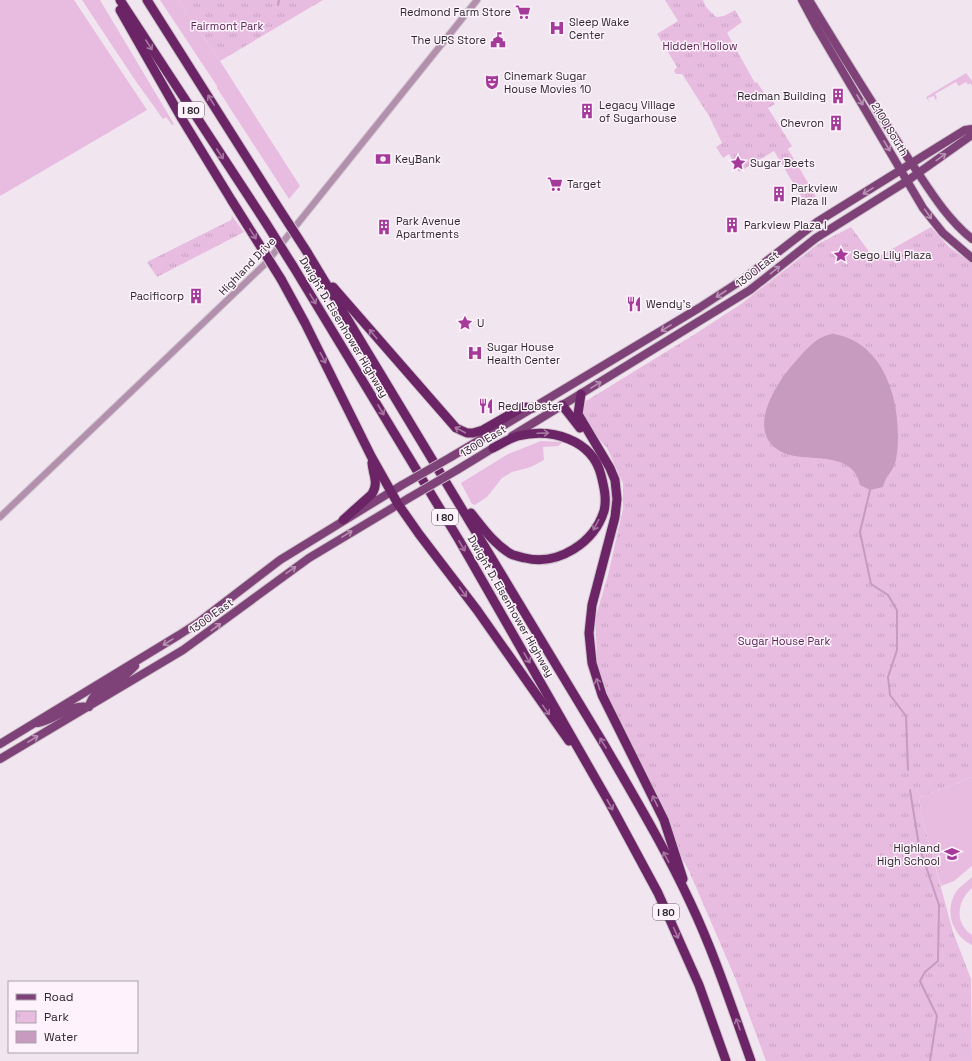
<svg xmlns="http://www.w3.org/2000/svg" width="972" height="1061" viewBox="0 0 972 1061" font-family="'Space Grotesk',sans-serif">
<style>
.green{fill:#e8bce1}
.park{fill:url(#park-tufts)}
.water{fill:#c69bbf}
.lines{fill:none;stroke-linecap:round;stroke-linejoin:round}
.stream{stroke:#c69bbf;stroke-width:2}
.minor-casing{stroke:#cec4cc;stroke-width:8}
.major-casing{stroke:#cec4cc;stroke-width:10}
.highway-casing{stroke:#cec4cc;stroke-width:11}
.minor{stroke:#b28fad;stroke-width:6}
.major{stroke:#7f4278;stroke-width:8}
.highway{stroke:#6b2465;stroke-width:9}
.major-bridge-casing{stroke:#cec4cc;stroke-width:10;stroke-linecap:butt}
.highway-bridge-casing{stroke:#cec4cc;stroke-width:11;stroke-linecap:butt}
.major-bridge{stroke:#7f4278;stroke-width:8}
.highway-bridge{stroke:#6b2465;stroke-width:9}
.oneway{stroke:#a677a1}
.oneway2{stroke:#b892b3}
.labels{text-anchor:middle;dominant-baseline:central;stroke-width:3;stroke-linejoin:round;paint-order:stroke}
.shield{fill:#fef3fc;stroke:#6b656a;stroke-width:1}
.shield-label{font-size:10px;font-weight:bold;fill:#2c282c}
.poi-label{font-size:11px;fill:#2c282c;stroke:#fef3fc;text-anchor:start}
.park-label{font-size:11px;fill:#5a2655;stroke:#fef3fc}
.street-label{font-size:11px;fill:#2c282c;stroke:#fef3fc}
</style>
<defs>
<pattern id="park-tufts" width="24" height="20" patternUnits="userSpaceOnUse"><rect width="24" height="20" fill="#e8bce1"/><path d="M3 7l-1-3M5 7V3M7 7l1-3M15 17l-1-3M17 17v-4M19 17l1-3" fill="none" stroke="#c7a2c1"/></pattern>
</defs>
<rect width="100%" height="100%" fill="#f1e6ef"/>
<g class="green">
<path d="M 0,0 L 74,0 L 147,110 L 0,196 Z"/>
<path d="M 82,0 L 100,0 L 174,124 L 172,125 L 166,117 L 163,119 L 135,80 Z"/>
<path d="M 160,0 L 178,0 L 220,61 L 300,186 L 289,199 L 217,88 L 217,86 Z"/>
<path d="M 966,73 L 972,81 L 972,86 L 970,83 L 968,85 L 966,82 L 959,86 L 956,82 L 935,94 L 937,98 L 935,100 L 934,96 L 928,98 L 929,102 L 926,97 Z"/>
<path d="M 541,441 L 563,442 L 558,446 L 543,447 L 544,460 L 531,467 L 512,472 L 502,478 L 487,497 L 475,505 L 472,504 L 461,483 L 508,454 Z"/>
<path d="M 972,777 L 972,866 L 954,881 L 941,886 L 923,821 L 919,798 Z"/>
<path d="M 972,877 L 972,888 C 957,901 954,923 972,935 L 972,945 C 952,935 944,911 956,892 C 960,886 967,882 972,877 Z"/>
</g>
<g class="park">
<path d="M 178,0 L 323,0 L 220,61 Z"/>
<path d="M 665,0 L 703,0 L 706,7 L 716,17 L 724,16 L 735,10 L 742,22 L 727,33 L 755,83 L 757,82 L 768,99 L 770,97 L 775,104 L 768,108 L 792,146 L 788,149 L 816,196 L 805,203 L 774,151 L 739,172 L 729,154 L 723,158 L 716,147 L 722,143 L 709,116 L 682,74 L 676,74 L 674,71 L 677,67 L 657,34 L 678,21 Z"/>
<path d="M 232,216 L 244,232 L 157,277 L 147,262 L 231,220 Z"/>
<path d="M 851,227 L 870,253 L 876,258 L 931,227 L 949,247 L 972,263 L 972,777 L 919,798 L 923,821 L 953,932 L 971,979 L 972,1061 L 766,1061 L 736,980 L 689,871 L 648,796 L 617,735 L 598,676 L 595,619 L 608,575 L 623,509 L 623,483 L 607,448 L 586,424 L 582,411 L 586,401 L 695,334 L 741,304 L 818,244 Z"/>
</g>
<path class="water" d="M 833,334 C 889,342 904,413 896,460 C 894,471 885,476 883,487 L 870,490 L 860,485 C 853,449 806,463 784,453 C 743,435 775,384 795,362 C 806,350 816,336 833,334 Z"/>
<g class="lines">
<g class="stream">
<path d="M 278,5 L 279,0"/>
<path d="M 870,490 L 860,532 L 871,584 L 888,595 L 897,610 L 897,650 L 888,677 L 890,695 L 906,716 L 908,770"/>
<path d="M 910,790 L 919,846 L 939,905 L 938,961 L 925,972 L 920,981 L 937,1016 L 930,1061"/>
</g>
<g class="minor-casing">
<path id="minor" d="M 0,517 L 266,263 L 477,0"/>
</g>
<g class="major-casing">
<g id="major">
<path d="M 802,0 L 817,28 L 923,208 L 943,233 L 972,258"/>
<path d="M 809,0 C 841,53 874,106 908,158 C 928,187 944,216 972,239"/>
<path d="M 512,436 L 750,290 L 816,238 L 907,181 L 969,137 L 972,132"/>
<path d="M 451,457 L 699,308 L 742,280 L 817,222 L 965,130 L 972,129"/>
<path d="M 457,470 L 498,445"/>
<path d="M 38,723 C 56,720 70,703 89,707 C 92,689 113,686 126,675 C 129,672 132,669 135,666"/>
<path d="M 0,744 L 179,635 L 199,622 L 280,560 L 402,485"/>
<path d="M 0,759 L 183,650 L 309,558 L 409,498"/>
</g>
</g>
<g class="highway-casing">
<g id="highway">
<path d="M 120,0 L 264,220"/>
<path d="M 147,0 L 276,204"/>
<path d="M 120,10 L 182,119 L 232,201"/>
<path d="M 307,252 L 605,746 C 635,798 666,850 691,904 C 715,955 732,1008 751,1061"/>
<path d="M 293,266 L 459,540 L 610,804 L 658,893 L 699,985 L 726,1061"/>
<path d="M 281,279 L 305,323 L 371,456 L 398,504 L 419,534 L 477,610 L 569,741"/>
<path d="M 333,287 L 456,428 L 467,433 L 473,433 L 483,430 L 523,407 L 533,408"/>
<path d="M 581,394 L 578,414 L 610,468 L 615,480 L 617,499 L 615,517 L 592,605 L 589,633 L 592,663 L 602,695 L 664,820 L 683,879"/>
<path d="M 562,405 L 580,428"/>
<path d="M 471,513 C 483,528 494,544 511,554 C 515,556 521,557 525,558 C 558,566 594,543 604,511 C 607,499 604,487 601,475 C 592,439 551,428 518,436 C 510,438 501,444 493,448"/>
<path d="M 343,520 L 372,494 C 379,483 373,475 372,463"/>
</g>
</g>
<use href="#minor" class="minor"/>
<use href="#major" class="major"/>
<use href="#highway" class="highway"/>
<g class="major-bridge-casing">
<g id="major-bridge">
<path d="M 402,485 L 451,457"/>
<path d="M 409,498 L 457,470"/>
</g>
</g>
<g class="highway-bridge-casing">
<g id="highway-bridge">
<path d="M 232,201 L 281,279"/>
<path d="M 276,204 L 307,252"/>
<path d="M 264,220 L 293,266"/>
</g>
</g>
<use href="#major-bridge" class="major-bridge"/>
<use href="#highway-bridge" class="highway-bridge"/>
</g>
<defs><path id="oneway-shaft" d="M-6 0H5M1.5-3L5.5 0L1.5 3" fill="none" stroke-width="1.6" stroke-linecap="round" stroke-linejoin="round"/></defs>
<g class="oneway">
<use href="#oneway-shaft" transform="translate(149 45) rotate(57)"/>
<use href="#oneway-shaft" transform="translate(211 100) rotate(-122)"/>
<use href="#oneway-shaft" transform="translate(220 154) rotate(57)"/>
<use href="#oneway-shaft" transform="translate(253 234) rotate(58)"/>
<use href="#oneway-shaft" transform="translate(313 299) rotate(59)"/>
<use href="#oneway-shaft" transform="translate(373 334) rotate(-130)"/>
<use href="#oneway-shaft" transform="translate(323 358) rotate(63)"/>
<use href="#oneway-shaft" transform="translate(381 410) rotate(59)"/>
<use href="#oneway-shaft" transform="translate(460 430) rotate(-152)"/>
<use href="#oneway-shaft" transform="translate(543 433) rotate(-2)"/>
<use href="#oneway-shaft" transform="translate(596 525) rotate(118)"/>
<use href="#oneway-shaft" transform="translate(462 546) rotate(60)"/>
<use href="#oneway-shaft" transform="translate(463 592) rotate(53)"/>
<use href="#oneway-shaft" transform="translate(527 658) rotate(60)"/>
<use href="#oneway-shaft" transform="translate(598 684) rotate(-107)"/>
<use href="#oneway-shaft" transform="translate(546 710) rotate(55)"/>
<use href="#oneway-shaft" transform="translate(603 743) rotate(-121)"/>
<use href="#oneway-shaft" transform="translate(655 801) rotate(-116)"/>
<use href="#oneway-shaft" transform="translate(610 805) rotate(61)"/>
<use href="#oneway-shaft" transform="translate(666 857) rotate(-118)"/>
<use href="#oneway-shaft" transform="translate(676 933) rotate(66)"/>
<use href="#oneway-shaft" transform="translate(738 1024) rotate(-109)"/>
</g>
<g class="oneway2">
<use href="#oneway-shaft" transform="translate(860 100) rotate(59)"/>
<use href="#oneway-shaft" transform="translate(887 146) rotate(59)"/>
<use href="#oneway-shaft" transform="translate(941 157) rotate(-36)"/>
<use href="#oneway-shaft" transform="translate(868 191) rotate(149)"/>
<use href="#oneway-shaft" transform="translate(928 214) rotate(55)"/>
<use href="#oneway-shaft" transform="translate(775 270) rotate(-39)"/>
<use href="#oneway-shaft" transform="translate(721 294) rotate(147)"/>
<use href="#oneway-shaft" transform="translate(666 328) rotate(149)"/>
<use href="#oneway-shaft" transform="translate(596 385) rotate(-31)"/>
<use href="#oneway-shaft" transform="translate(347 534) rotate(-31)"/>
<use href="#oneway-shaft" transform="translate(291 570) rotate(-35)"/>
<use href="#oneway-shaft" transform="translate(216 627) rotate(-37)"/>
<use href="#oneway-shaft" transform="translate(168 642) rotate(148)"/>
<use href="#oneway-shaft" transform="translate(33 739) rotate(-31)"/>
</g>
<defs>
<g id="supermarket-bare" transform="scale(1.2)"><path d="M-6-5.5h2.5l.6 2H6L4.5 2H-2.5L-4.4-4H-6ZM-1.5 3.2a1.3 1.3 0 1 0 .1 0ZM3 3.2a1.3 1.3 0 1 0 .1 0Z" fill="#a53a9b" stroke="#fef3fc" stroke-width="2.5" paint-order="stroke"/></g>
<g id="hospital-bare" transform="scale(1.2)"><path d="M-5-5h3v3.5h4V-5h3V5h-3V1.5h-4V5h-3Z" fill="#a53a9b" stroke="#fef3fc" stroke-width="2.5" paint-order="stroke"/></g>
<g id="civic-bare" transform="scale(1.2)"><path d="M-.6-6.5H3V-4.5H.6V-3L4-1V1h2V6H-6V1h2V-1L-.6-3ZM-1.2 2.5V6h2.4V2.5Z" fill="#a53a9b" stroke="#fef3fc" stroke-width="2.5" paint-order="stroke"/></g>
<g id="theatre-bare" transform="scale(1.2)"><path d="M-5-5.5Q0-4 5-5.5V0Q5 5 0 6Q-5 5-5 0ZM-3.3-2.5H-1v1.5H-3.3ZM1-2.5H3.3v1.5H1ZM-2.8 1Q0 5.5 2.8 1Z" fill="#a53a9b" stroke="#fef3fc" stroke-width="2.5" paint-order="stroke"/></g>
<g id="building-bare" transform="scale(1.2)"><path d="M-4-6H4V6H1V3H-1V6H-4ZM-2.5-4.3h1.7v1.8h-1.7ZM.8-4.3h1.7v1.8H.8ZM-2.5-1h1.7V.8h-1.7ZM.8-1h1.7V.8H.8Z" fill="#a53a9b" stroke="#fef3fc" stroke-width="2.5" paint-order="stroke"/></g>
<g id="bank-bare" transform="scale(1.2)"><path d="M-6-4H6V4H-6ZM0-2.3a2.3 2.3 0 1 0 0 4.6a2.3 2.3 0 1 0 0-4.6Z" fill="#a53a9b" stroke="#fef3fc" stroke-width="2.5" paint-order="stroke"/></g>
<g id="sight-bare" transform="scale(1.2)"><path d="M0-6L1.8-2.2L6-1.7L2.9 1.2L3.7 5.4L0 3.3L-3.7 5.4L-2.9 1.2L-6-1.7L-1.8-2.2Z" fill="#a53a9b" stroke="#fef3fc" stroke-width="2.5" paint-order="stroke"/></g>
<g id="restaurant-bare" transform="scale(1.2)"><path d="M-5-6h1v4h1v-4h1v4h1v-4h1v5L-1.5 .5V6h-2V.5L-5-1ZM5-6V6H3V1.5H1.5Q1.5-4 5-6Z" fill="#a53a9b" stroke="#fef3fc" stroke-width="2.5" paint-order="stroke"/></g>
<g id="school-bare" transform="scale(1.2)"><path d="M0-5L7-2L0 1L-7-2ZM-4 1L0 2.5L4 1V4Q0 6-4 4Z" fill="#a53a9b" stroke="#fef3fc" stroke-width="2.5" paint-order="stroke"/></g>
</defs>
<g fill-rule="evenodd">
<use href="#supermarket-bare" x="523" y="12"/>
<use href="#hospital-bare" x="557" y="28"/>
<use href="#civic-bare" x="498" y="40"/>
<use href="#theatre-bare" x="492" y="82"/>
<use href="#building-bare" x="838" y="96"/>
<use href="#building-bare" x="587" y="111"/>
<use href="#building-bare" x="836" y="123"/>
<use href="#bank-bare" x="383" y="159"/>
<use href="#sight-bare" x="738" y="163"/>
<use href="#supermarket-bare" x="555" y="184"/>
<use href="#building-bare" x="779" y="194"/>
<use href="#building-bare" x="732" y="225"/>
<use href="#building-bare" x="384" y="227"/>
<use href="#sight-bare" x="841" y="255"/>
<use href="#building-bare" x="196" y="296"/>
<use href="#restaurant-bare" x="634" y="304"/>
<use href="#sight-bare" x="465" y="323"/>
<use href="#hospital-bare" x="475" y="353"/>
<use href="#restaurant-bare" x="486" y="406"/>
<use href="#school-bare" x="952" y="854"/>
</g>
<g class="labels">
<g class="shield">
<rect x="178" y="102" width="26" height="16" rx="3"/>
<rect x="432" y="509" width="26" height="16" rx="3"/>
<rect x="653" y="904" width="26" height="16" rx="3"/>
</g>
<g class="shield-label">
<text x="191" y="110">I 80</text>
<text x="445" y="517">I 80</text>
<text x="666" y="912">I 80</text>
</g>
<g class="poi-label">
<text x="511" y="12" text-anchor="end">Redmond Farm Store</text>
<text x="569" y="22">Sleep Wake<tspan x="569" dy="13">Center</tspan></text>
<text x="486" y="40" text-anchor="end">The UPS Store</text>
<text x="504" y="76">Cinemark Sugar<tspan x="504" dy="13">House Movies 10</tspan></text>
<text x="826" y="96" text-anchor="end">Redman Building</text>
<text x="599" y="105">Legacy Village<tspan x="599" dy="13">of Sugarhouse</tspan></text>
<text x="824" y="123" text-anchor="end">Chevron</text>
<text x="395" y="159">KeyBank</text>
<text x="750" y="163">Sugar Beets</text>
<text x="567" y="184">Target</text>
<text x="791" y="188">Parkview<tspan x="791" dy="13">Plaza II</tspan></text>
<text x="396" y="221">Park Avenue<tspan x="396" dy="13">Apartments</tspan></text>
<text x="744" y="225">Parkview Plaza I</text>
<text x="853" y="255">Sego Lily Plaza</text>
<text x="184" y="296" text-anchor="end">Pacificorp</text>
<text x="646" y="304">Wendy's</text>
<text x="477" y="323">U</text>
<text x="487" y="347">Sugar House<tspan x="487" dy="13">Health Center</tspan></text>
<text x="498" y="406">Red Lobster</text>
<text x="940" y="848" text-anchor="end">Highland<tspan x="940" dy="13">High School</tspan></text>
</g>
<g class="park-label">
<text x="227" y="26">Fairmont Park</text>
<text x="700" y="46">Hidden Hollow</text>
<text x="784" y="641">Sugar House Park</text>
</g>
<g class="street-label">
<text transform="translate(890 129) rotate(59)">2100 South</text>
<text transform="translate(247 266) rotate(-46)">Highland Drive</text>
<text transform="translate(757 269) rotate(-38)">1300 East</text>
<text transform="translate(344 327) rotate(59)">Dwight D. Eisenhower Highway</text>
<text transform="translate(483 441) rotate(-31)">1300 East</text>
<text transform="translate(511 606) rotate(60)">Dwight D. Eisenhower Highway</text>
<text transform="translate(211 616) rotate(-36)">1300 East</text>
</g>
</g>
<rect x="8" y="981" width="130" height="72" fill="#fef3fc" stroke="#aaa2a9"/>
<rect x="16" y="994" width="20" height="6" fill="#7f4278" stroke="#aaa2a9"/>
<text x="44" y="1001" font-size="12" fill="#2c282c">Road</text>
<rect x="16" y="1011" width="20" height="12" fill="url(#park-tufts)" stroke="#aaa2a9"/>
<text x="44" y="1021" font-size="12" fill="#2c282c">Park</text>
<rect x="16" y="1031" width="20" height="12" fill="#c69bbf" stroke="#aaa2a9"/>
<text x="44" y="1041" font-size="12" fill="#2c282c">Water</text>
</svg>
